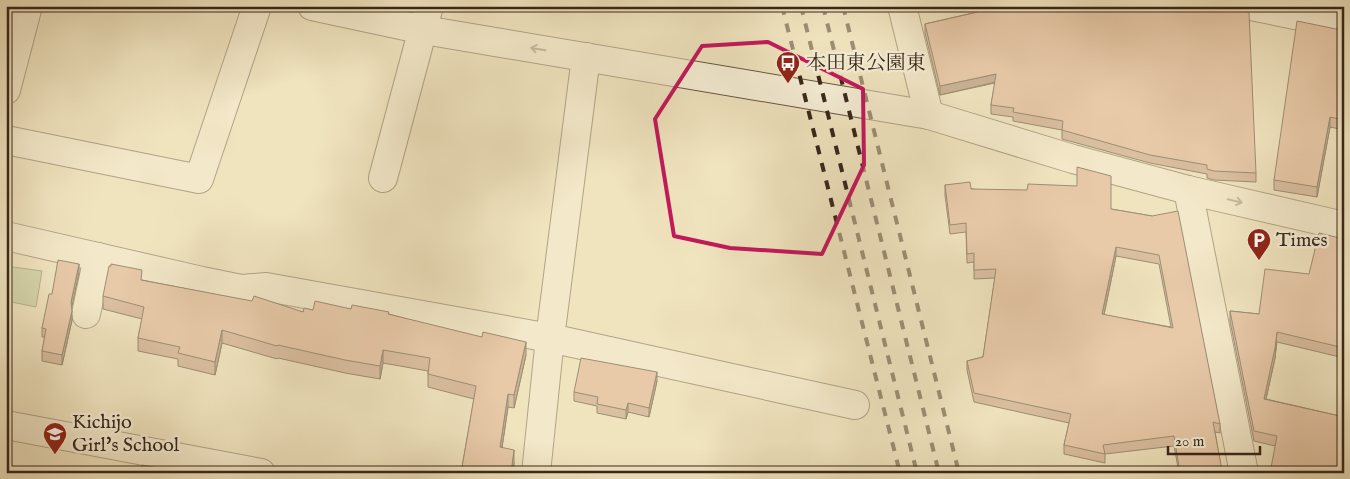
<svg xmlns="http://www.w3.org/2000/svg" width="1350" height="479" viewBox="0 0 1350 479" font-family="'IM FELL English','Noto Serif JP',serif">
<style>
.green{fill:#b5c596;stroke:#767658}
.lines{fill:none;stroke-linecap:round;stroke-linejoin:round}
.minor-casing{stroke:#665643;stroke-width:30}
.minor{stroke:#f5edd5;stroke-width:28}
.rail{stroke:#38271a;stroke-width:4;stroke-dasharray:9 9;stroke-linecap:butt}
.wall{fill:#bf937a;stroke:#38271a;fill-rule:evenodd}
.shaded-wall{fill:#9b7863;stroke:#38271a}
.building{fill:#deab8e;stroke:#38271a;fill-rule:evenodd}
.oneway{stroke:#968a78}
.marked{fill:none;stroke:#c2185b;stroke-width:4;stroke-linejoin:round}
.labels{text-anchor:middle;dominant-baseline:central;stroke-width:5;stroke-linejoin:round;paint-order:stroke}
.poi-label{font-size:20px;fill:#38271a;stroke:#f5edd5;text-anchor:start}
</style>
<rect width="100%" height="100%" fill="#f0e4bf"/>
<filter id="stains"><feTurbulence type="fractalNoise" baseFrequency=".004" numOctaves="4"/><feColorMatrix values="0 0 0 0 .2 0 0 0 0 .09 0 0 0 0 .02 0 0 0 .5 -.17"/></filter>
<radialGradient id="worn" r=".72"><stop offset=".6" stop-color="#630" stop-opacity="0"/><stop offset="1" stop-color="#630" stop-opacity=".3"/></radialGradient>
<path class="green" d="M 6,266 L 42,271 L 36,307 L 6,301 Z"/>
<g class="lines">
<g class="minor-casing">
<g id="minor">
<path d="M 312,6 L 424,30 L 929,115 L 1073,159 L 1188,190 L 1344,226"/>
<path d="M 902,6 L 929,115"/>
<path d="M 1251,6 L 1344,25"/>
<path d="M 6,90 L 28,6"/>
<path d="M 6,140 L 199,179 L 257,6"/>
<path d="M 383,178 L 429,6"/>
<path d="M 1188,190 L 1244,473"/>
<path d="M 6,236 L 202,281 L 241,289 L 266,287 L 550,338 L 855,405"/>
<path d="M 86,314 L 98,257"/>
<path d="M 6,425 L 261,473"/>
<path d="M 536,473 L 550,338 L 586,57"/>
</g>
</g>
<use href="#minor" class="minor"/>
<g class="rail">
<path d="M 782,6 L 900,473"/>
<path d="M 801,6 L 917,473"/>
<path d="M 823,6 L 939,473"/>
<path d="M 843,6 L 959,473"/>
</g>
</g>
<g class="wall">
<path d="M 977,6 L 1092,6 L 1256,173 L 1256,182 L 1214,180 L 1207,178 L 1207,174 L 1150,163 L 1062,139 L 1062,130 L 1013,121 L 1013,117 L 991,114 L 991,105 L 995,83 L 940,95 L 925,33 L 925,24 L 977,12 Z"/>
<path d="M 1330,6 L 1344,6 L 1344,9 Z"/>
<path d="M 1341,30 L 1344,30 L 1344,130 L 1330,127 L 1317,197 L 1274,190 L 1274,180 Z"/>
<path d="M 945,185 L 1111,209 L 1152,216 L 1220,424 L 1220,433 L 1215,432 L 1222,473 L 1179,473 L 1174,446 L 1105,454 L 1105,463 L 1064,454 L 1064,445 L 1069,423 L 974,402 L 967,370 L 967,361 L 983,357 L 995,278 L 974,279 L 974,262 L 967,263 L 966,232 L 950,234 L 945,195 ZM 1116,256 L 1159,264 L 1171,327 L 1104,315 Z"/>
<path d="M 1344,239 L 1344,358 L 1277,342 L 1275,358 L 1266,399 L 1344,417 L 1275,446 L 1254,441 L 1230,321 L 1230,311 L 1259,314 L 1309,274 Z"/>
<path d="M 79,273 L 71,307 L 72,320 L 62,365 L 42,361 L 42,351 L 45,337 L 42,337 L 42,328 L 52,294 Z"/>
<path d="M 142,280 L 303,312 L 313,310 L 351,309 L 389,314 L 526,355 L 514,408 L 508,407 L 502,448 L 514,463 L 513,473 L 461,473 L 474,399 L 428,387 L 428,371 L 383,363 L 380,379 L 345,373 L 278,358 L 277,359 L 222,343 L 215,375 L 178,366 L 178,359 L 138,351 L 138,338 L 142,319 L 103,309 L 103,296 Z"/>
<path d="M 657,381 L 649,417 L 628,412 L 626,419 L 597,413 L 597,406 L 574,401 L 574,392 Z"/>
</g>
<g class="shaded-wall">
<path d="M 996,74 L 996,82 L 940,95 L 940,86 Z"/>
<path d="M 1330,117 L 1330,127 L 1317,197 L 1317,187 Z"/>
<path d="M 1116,247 L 1116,256 L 1102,324 L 1102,314 Z"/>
<path d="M 79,264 L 79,273 L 71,311 L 71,302 Z"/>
<path d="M 72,311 L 72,320 L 62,365 L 62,355 Z"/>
<path d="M 222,330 L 222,343 L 215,375 L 215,362 Z"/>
<path d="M 1277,332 L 1275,358 L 1264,408 L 1264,399 Z"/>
<path d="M 526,342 L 526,355 L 514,408 L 514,395 Z"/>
<path d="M 383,350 L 383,363 L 380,379 L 380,366 Z"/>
<path d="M 657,372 L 657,381 L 649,417 L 649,408 Z"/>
<path d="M 508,394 L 508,407 L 500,460 L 500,447 Z"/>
<path d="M 628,403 L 628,412 L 626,419 L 626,410 Z"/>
<path d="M 514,450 L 514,463 L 513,473 L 511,473 Z"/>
</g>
<g class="building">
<path d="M 977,6 L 1092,6 L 1092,7 L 1103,6 L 1239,6 L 1240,8 L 1249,13 L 1256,173 L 1214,171 L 1207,169 L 1207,165 L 1150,155 L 1062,130 L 1063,121 L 1013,112 L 1014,108 L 991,105 L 996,74 L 940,86 L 925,24 L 978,12 Z"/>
<path d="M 1297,21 L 1341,30 L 1344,30 L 1344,120 L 1330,117 L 1317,187 L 1274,180 Z"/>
<path d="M 1077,167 L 1111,176 L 1111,209 L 1152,216 L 1178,211 L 1220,424 L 1213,422 L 1222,470 L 1211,473 L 1180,473 L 1174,436 L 1103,445 L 1105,454 L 1064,445 L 1071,414 L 974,393 L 967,361 L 983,357 L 996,269 L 974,270 L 974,253 L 967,254 L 966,223 L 950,225 L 945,185 L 970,182 L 971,189 L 1027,190 L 1028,184 L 1077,186 ZM 1116,247 L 1159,255 L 1173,328 L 1102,314 Z"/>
<path d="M 1319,233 L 1344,239 L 1344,348 L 1277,332 L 1275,348 L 1264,399 L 1344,417 L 1344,473 L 1270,473 L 1277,436 L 1254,431 L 1230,311 L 1259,314 L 1265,269 L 1309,274 Z"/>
<path d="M 58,260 L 79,264 L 71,302 L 72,311 L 62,355 L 42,351 L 46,329 L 42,328 L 49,294 L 52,294 Z"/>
<path d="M 111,264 L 142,270 L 141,280 L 252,301 L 254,296 L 303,312 L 304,308 L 313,310 L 315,301 L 351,309 L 352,305 L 389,312 L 388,314 L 482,337 L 483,332 L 526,342 L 514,395 L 508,394 L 500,447 L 514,450 L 511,473 L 461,473 L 476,386 L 428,374 L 430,358 L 383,350 L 380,366 L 345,360 L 278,345 L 277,346 L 222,330 L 215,362 L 178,353 L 180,347 L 138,338 L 144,307 L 103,296 L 109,266 L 111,266 Z"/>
<path d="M 581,358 L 657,372 L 649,408 L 628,403 L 626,410 L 597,404 L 598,397 L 574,392 Z"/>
<path d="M 142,465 L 188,473 L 141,473 Z"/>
<path d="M 1033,468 L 1034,473 L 1011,473 Z"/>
</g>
<defs><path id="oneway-shaft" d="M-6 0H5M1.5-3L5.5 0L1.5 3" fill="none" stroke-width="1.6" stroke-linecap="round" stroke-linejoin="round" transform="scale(1.25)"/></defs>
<g class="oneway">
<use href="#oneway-shaft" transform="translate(538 49) rotate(-170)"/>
<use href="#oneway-shaft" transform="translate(1235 201) rotate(13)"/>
</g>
<path d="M0 0H1350V479H0ZM 768,42 L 863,89 L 864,165 L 822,254 L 730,248 L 674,236 L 655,119 L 702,46 Z" fill="#f0e4bf" fill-opacity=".55" fill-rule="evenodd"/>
<path class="marked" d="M 768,42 L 863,89 L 864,165 L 822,254 L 730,248 L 674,236 L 655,119 L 702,46 Z"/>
<defs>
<g id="bus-pin" transform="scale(1.25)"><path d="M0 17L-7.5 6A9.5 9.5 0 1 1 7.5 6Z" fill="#8f2418" stroke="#f5edd5"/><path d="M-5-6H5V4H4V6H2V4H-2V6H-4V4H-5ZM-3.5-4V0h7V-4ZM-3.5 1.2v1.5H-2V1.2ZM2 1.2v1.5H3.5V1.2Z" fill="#fff"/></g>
<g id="parking-pin" transform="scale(1.25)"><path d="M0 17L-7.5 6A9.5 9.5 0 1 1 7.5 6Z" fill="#8f2418" stroke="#f5edd5"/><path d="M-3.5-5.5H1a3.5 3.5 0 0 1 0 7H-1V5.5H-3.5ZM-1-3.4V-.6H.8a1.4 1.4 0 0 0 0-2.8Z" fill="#fff"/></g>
<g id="school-pin" transform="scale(1.25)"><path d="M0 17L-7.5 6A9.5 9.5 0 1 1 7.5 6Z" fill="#8f2418" stroke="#f5edd5"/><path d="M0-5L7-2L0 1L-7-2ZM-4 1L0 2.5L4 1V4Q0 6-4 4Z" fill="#fff"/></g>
</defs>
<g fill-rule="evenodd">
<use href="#bus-pin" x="788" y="63"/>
<use href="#parking-pin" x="1259" y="240"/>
<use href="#school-pin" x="55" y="434"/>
</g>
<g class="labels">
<g class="poi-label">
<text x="806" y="63">本田東公園東</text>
<text x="1276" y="240">Times</text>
<text x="72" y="422">Kichijo<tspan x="72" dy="23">Girl's School</tspan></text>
</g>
</g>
<rect width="1350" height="479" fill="none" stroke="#f0e4bf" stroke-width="25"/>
<rect x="8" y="8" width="1335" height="464" fill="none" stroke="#38271a" stroke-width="2.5"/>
<rect x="12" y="12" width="1325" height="454" fill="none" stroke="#38271a"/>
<path d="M1168 446v8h92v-8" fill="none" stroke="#38271a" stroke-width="2.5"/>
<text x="1175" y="446" font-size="15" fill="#38271a" stroke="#f5edd5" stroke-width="4" paint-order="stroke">20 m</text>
<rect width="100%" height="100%" filter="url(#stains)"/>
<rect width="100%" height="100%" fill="url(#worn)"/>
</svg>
